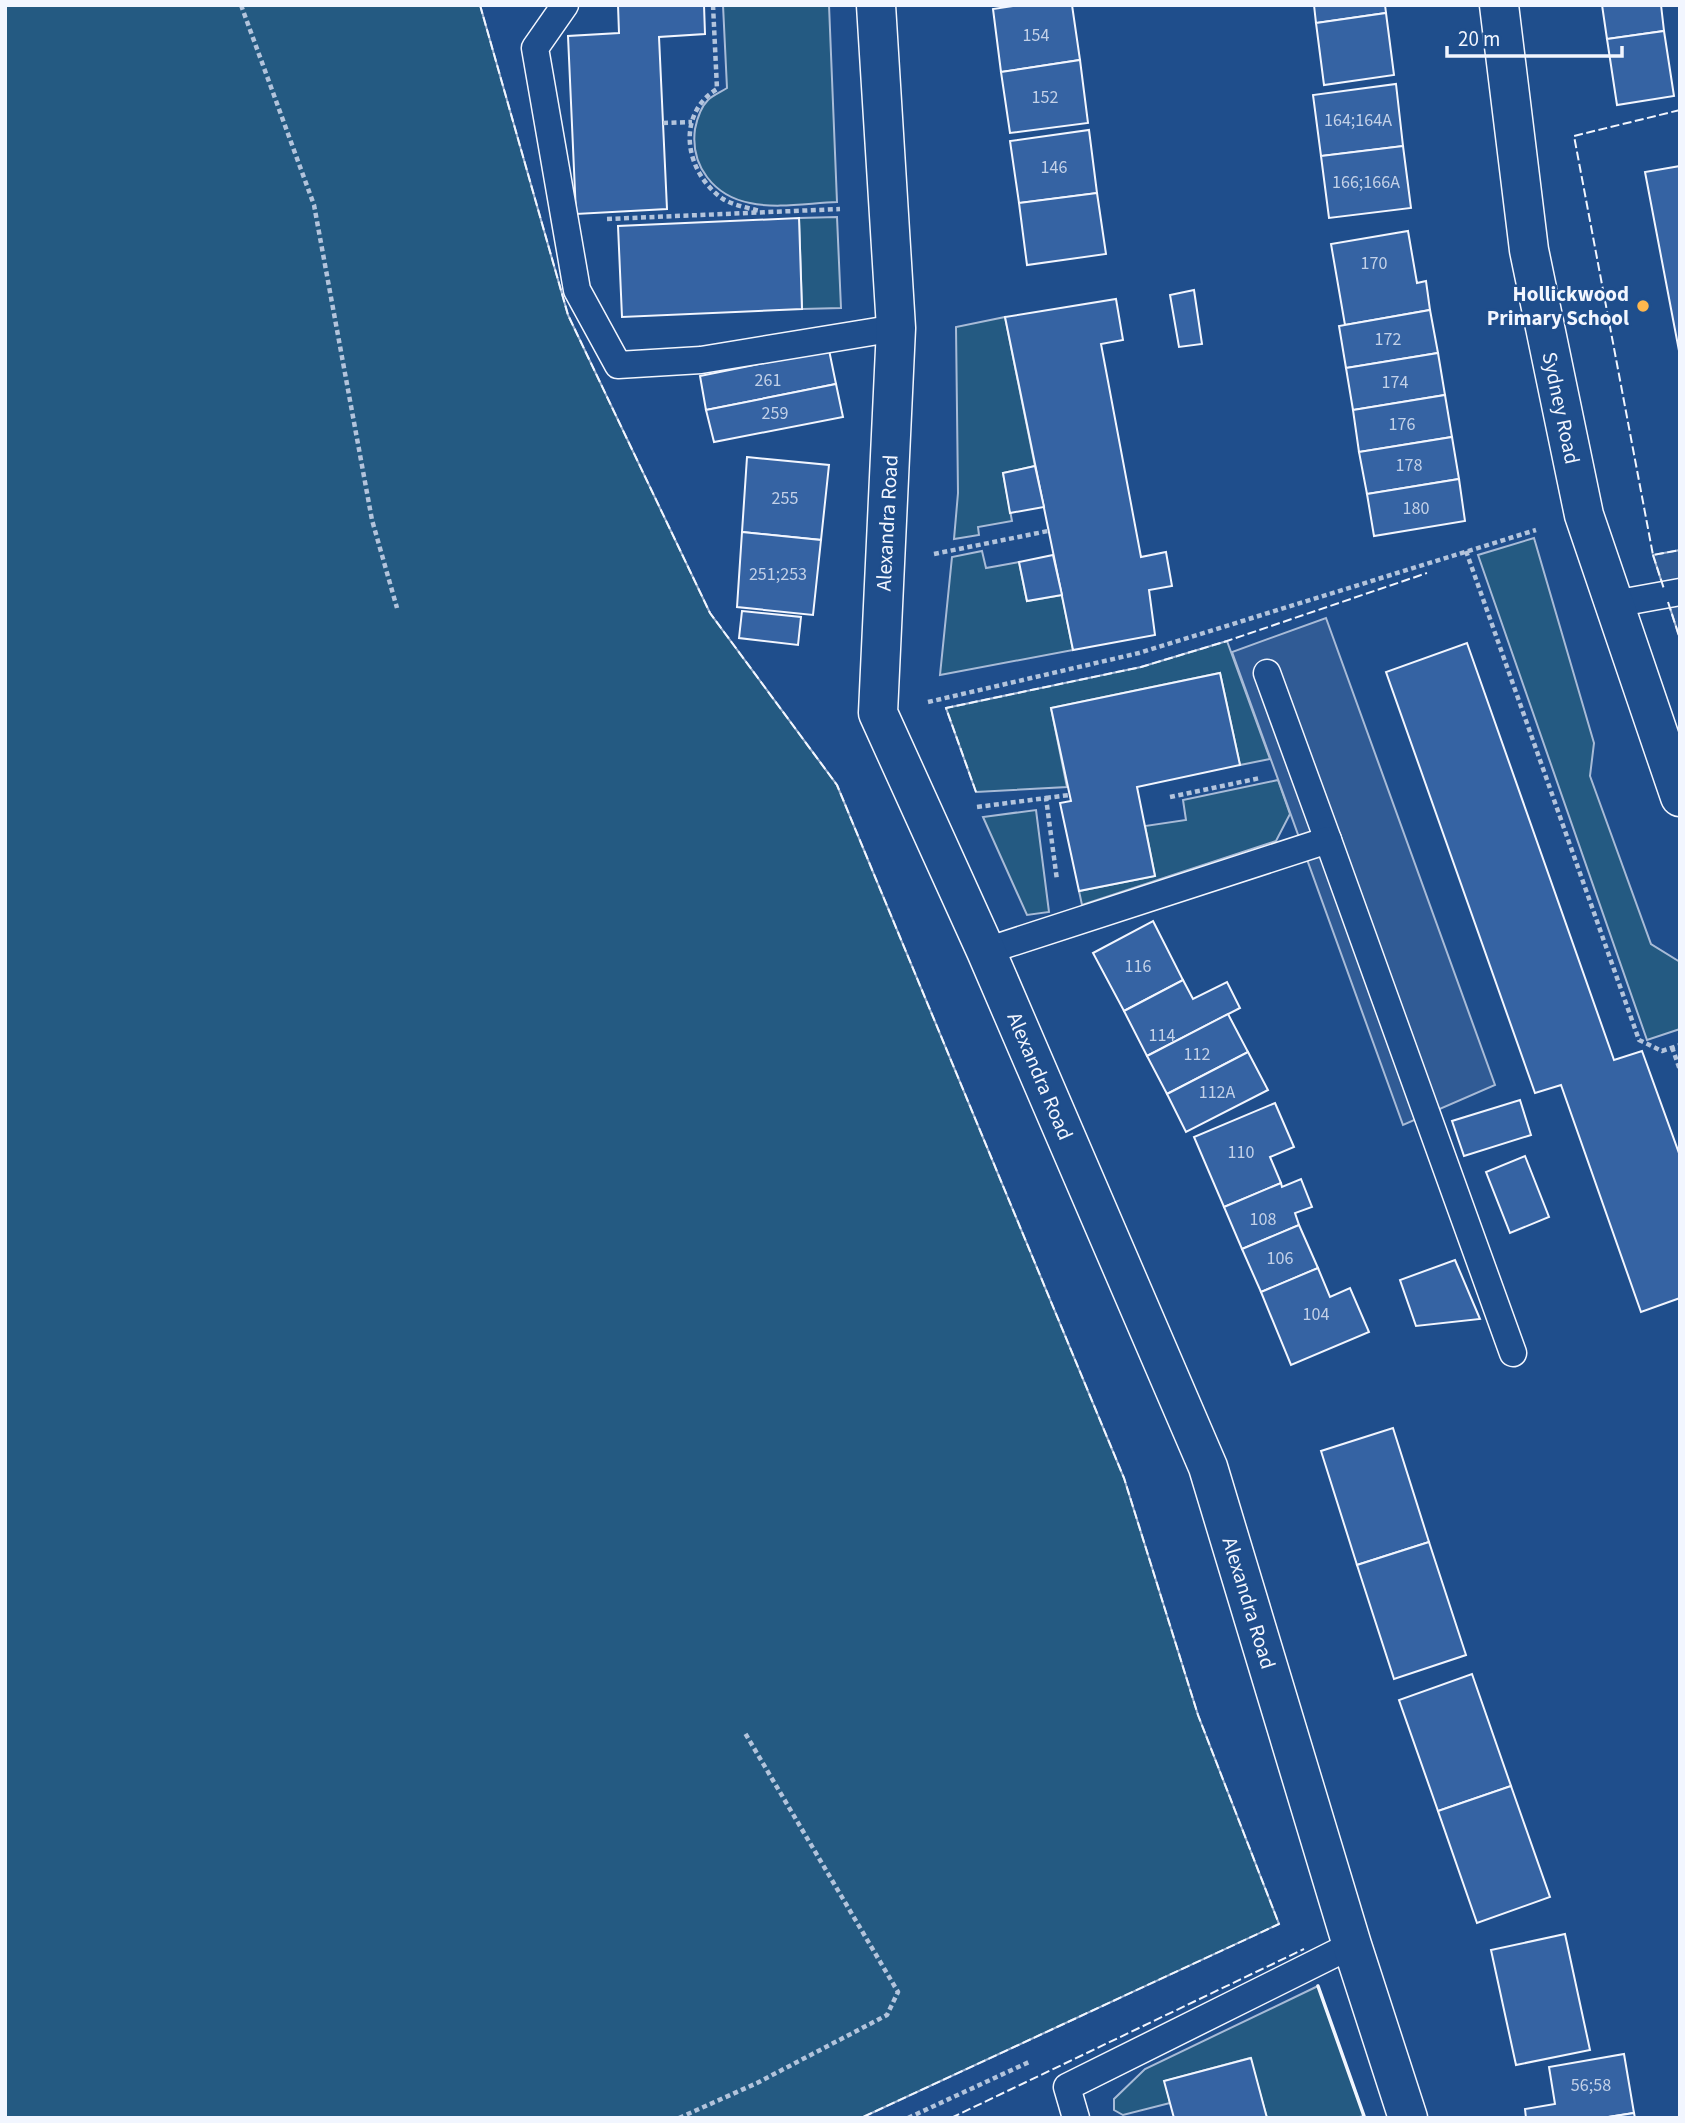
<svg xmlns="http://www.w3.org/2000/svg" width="1685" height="2123" viewBox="0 0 1685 2123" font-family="'Source Sans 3',sans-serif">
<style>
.green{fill:#245a82;stroke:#a8bbd7;stroke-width:2}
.parking{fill:#305b95;stroke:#a8bbd7;stroke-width:2}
.building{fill:#3563a3;stroke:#f2f6ff;stroke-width:2}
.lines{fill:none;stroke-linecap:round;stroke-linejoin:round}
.service-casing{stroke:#f2f6ff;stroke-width:29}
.minor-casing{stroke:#f2f6ff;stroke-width:41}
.path{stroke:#b3c4dc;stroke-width:4.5;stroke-dasharray:5 3.5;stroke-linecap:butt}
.service{stroke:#1f4e8c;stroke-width:26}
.minor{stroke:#1f4e8c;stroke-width:38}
.fence{stroke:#f2f6ff;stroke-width:2;stroke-dasharray:9 3.5;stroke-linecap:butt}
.wall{stroke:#f2f6ff;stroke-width:3.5}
.poi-dot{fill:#ffb74d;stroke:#1f4e8c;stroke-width:2.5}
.labels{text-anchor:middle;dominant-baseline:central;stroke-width:5;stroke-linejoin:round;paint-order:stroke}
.number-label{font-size:18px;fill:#c3d1e8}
.poi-label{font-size:21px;font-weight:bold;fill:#f2f6ff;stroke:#1f4e8c;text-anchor:end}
.street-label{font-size:21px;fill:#f2f6ff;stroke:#1f4e8c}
</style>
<rect width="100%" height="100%" fill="#1f4e8c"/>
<g class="green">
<path d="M 5,5 L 480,5 L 568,315 L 710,613 L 837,785 L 1124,1478 L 1198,1715 L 1279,1924 L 861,2118 L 5,2118 Z"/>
<path d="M 723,5 L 829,5 L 837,202 C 809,203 777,209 750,203 C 714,196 690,166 695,129 C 697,119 701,107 708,100 C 713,95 721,92 727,88 Z"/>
<path d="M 837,217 L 841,308 L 802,309 L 799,218 Z"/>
<path d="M 1005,317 L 1035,466 L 1003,473 L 1012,521 L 978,527 L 979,535 L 954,539 L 958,493 L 956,327 Z"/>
<path d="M 1534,538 L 1594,743 L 1590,776 L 1651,944 L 1680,962 L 1680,1029 L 1647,1040 L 1478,555 Z"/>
<path d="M 982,551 L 986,568 L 1019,562 L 1027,601 L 1062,595 L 1073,650 L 940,675 L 952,557 Z"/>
<path d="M 1227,641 L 1270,759 L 1240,765 L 1220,673 L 1051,708 L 1067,787 L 976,792 L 946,708 L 1141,667 Z"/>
<path d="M 1278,780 L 1290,814 L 1276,841 L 1082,905 L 1079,891 L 1155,876 L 1145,826 L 1186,820 L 1183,800 Z"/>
<path d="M 1036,810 L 1049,912 L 1027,915 L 983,817 Z"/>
<path d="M 1318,1986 L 1364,2116 L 1355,2118 L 1267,2118 L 1250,2058 L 1165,2081 L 1170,2103 L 1123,2115 L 1114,2110 L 1114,2099 L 1145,2069 Z"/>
</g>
<g class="parking">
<path d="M 1680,550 L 1680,639 L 1653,555 Z"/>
<path d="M 1326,618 L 1495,1085 L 1403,1125 L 1232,652 Z"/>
</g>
<g class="building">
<path d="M 618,5 L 704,5 L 705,34 L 659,37 L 667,209 L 576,214 L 568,36 L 619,33 Z"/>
<path d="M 1020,5 L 1072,5 L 1080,60 L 1001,72 L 993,9 Z"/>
<path d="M 1314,5 L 1385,5 L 1386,13 L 1316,23 Z"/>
<path d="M 1602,5 L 1661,5 L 1664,31 L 1607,39 Z"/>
<path d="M 1386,13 L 1394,75 L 1324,85 L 1316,23 Z"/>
<path d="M 1664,31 L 1674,96 L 1617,105 L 1607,39 Z"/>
<path d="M 1080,60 L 1088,123 L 1010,133 L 1001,72 Z"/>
<path d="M 1396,84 L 1403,146 L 1321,156 L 1313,95 Z"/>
<path d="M 1089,130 L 1097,193 L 1019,203 L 1010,141 Z"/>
<path d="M 1403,146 L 1411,208 L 1329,218 L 1321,156 Z"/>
<path d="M 1680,166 L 1680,356 L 1645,172 Z"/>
<path d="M 1097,193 L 1106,254 L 1027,265 L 1019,203 Z"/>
<path d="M 799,218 L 802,309 L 622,317 L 618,226 Z"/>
<path d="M 1408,231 L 1417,283 L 1426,281 L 1430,310 L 1345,325 L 1331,244 Z"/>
<path d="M 1194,290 L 1202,344 L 1179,347 L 1170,295 Z"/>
<path d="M 1116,299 L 1123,340 L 1101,344 L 1141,557 L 1166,552 L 1172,586 L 1149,590 L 1155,635 L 1073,650 L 1005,317 Z"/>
<path d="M 1430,310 L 1438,353 L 1346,368 L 1339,326 Z"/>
<path d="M 829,350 L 836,384 L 706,410 L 700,376 Z"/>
<path d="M 1438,353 L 1445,395 L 1353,410 L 1346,368 Z"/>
<path d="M 836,384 L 843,417 L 714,442 L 706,410 Z"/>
<path d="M 1445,395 L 1452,437 L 1359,452 L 1353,410 Z"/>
<path d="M 1452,437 L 1459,479 L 1367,494 L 1359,452 Z"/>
<path d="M 747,457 L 829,465 L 821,540 L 742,532 Z"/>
<path d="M 1035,466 L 1044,507 L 1010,513 L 1003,473 Z"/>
<path d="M 1459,479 L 1465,521 L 1374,536 L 1367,494 Z"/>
<path d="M 742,532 L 821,540 L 813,615 L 737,607 Z"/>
<path d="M 1053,555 L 1062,595 L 1027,601 L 1019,562 Z"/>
<path d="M 742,611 L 801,617 L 798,645 L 739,638 Z"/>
<path d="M 1467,643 L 1614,1060 L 1642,1051 L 1680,1156 L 1680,1298 L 1641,1312 L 1561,1085 L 1535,1093 L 1386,672 Z"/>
<path d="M 1220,673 L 1240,765 L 1137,787 L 1155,876 L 1079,891 L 1060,803 L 1071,801 L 1051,708 Z"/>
<path d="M 1153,921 L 1183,980 L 1124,1011 L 1093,953 Z"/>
<path d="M 1183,980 L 1193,999 L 1227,982 L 1240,1008 L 1147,1056 L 1124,1011 Z"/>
<path d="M 1228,1014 L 1248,1052 L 1167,1094 L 1147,1056 Z"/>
<path d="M 1248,1052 L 1268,1090 L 1186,1132 L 1167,1094 Z"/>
<path d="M 1520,1100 L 1531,1135 L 1464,1156 L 1452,1121 Z"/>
<path d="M 1275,1103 L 1294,1147 L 1270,1157 L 1281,1183 L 1224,1207 L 1194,1137 Z"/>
<path d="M 1525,1156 L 1549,1217 L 1510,1233 L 1486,1172 Z"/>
<path d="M 1301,1179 L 1312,1207 L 1295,1213 L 1299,1225 L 1242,1249 L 1224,1207 L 1281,1183 L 1282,1187 Z"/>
<path d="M 1299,1225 L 1318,1268 L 1261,1292 L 1242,1249 Z"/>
<path d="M 1455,1260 L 1480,1319 L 1416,1326 L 1400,1280 Z"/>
<path d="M 1318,1268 L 1330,1297 L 1350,1288 L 1369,1332 L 1291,1365 L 1261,1292 Z"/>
<path d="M 1393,1428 L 1429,1542 L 1357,1565 L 1321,1451 Z"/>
<path d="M 1429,1542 L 1466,1655 L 1394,1679 L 1357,1565 Z"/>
<path d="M 1472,1674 L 1511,1786 L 1438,1811 L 1399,1700 Z"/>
<path d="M 1511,1786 L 1550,1897 L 1477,1923 L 1438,1811 Z"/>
<path d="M 1565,1934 L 1590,2050 L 1516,2065 L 1491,1950 Z"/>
<path d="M 1624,2054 L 1634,2113 L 1602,2118 L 1526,2118 L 1525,2109 L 1555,2104 L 1549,2067 Z"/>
<path d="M 1251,2058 L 1267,2118 L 1174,2118 L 1164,2081 Z"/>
<path d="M 1634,2113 L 1635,2118 L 1602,2118 Z"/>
</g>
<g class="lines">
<g class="service-casing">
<g id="service">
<path d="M 565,5 L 535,48 L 577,290 L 618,365 L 701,360 L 896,328"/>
<path d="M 1614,604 L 1680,592"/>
<path d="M 1267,673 L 1328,840"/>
<path d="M 986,951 L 1328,840 L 1513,1353"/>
<path d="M 1076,2118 L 1067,2087 L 1352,1945"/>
</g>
</g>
<g class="minor-casing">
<g id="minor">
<path d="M 876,5 L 896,328 L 878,713 L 986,951 L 1208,1467 L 1352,1945 L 1408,2118"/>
<path d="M 1499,5 L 1529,250 L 1584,515 L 1680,797"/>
</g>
</g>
<g class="path">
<path d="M 241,5 L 314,205 L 372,520 L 397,608"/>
<path d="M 713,5 L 717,89 C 675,115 685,173 723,199 C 733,205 748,208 760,211"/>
<path d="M 663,123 L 692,122"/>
<path d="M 607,219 L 840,209"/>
<path d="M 1466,551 L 1639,1040 L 1662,1051 L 1680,1045"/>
<path d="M 934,554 L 1048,531"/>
<path d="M 928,702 L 1139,653 L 1536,530"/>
<path d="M 1170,797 L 1260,778"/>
<path d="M 1046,798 L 1069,795"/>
<path d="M 977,807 L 1046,798 L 1057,880"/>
<path d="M 1672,1047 L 1680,1070"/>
<path d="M 679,2118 L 757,2083 L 887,2015 L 898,1992 L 745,1733"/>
<path d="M 908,2118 L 1029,2062"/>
</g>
<use href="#service" class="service"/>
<use href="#minor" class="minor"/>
<g class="fence">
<path d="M 480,5 L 568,315 L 710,613 L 837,785 L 1124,1478 L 1198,1715 L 1279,1924 L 861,2118"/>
<path d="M 1680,110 L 1574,136 L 1653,555 L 1680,550"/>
<path d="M 1653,555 L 1664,589"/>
<path d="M 1668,602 L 1680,639"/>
<path d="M 976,792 L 946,708 L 1141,667 L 1227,641 L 1427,573"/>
<path d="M 951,2118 L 1304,1949"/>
</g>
<path class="wall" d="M 1318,1986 L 1364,2116"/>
</g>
<circle class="poi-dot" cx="1643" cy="306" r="7"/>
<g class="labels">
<g class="number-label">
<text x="1036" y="35">154</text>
<text x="1045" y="97">152</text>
<text x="1358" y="120">164;164A</text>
<text x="1054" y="167">146</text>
<text x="1366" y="182">166;166A</text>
<text x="1374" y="263">170</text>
<text x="1388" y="339">172</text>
<text x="768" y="380">261</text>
<text x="1395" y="382">174</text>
<text x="775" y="413">259</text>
<text x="1402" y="424">176</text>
<text x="1409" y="465">178</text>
<text x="785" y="498">255</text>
<text x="1416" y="508">180</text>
<text x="778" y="574">251;253</text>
<text x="1138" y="966">116</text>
<text x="1162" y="1035">114</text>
<text x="1197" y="1054">112</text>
<text x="1217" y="1092">112A</text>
<text x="1241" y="1152">110</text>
<text x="1263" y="1219">108</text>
<text x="1280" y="1258">106</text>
<text x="1316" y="1314">104</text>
<text x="1591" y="2085">56;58</text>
</g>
<g class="poi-label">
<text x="1629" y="294">Hollickwood<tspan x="1629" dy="24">Primary School</tspan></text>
</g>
<g class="street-label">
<text transform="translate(1561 408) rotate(78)">Sydney Road</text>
<text transform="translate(887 523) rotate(-87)">Alexandra Road</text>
<text transform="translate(1040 1076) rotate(67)">Alexandra Road</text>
<text transform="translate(1249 1603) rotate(73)">Alexandra Road</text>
</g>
</g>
<rect width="1685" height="2123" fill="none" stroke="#f2f6ff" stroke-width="14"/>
<path d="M1447 46v10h175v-10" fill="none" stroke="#f2f6ff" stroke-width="3.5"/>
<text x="1458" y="46" font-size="21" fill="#f2f6ff" stroke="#1f4e8c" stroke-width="5" paint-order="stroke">20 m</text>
</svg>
